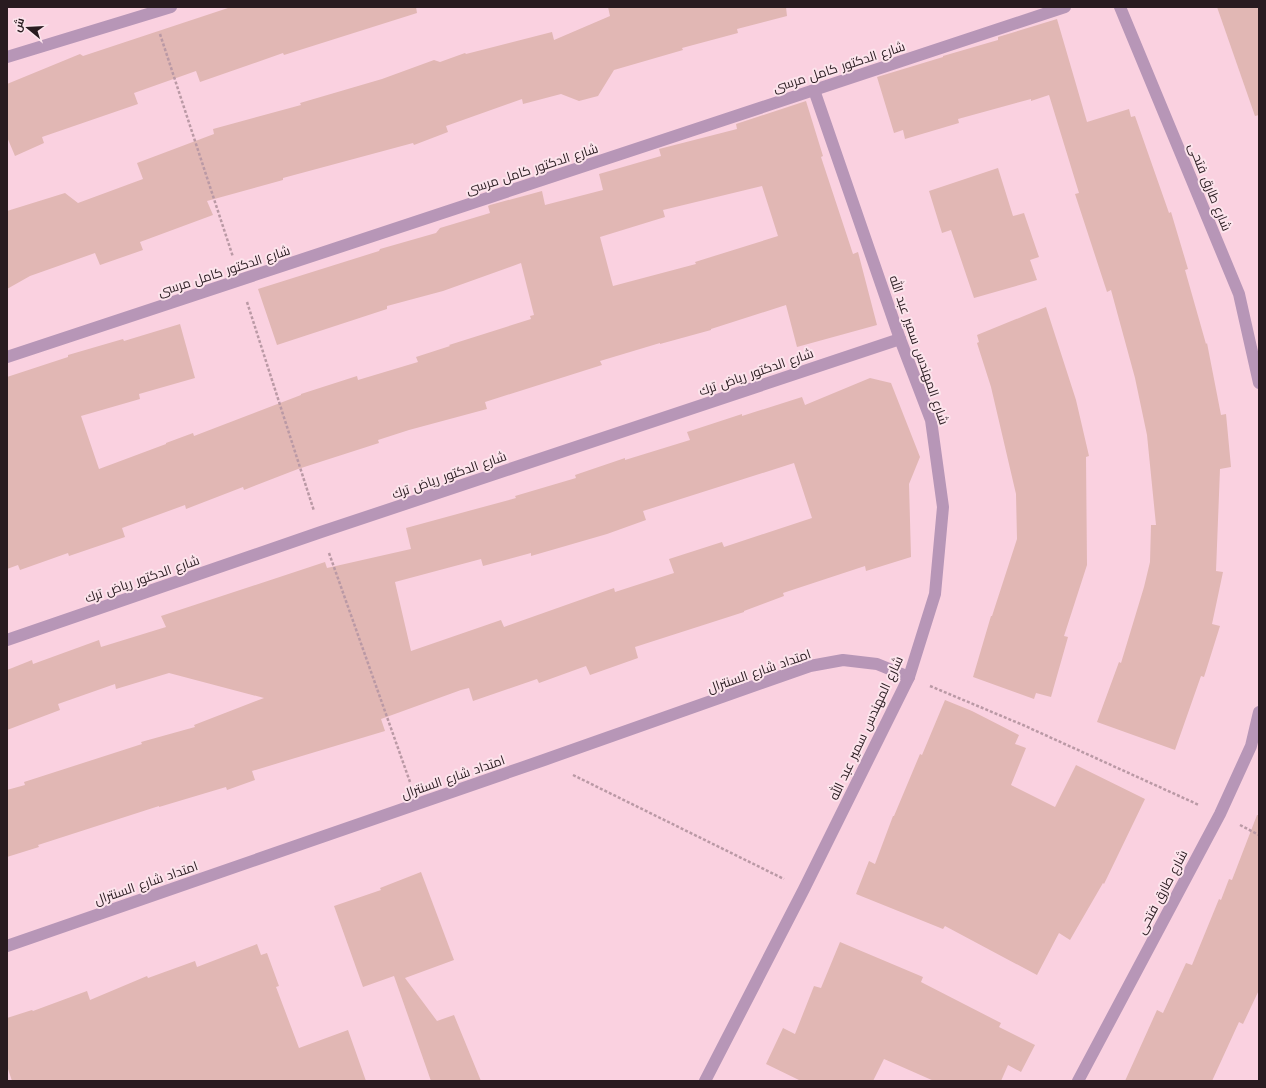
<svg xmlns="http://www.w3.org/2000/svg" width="1266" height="1088" viewBox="0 0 1266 1088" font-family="'Work Sans',Cairo,sans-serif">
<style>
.building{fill:#e1b7b4;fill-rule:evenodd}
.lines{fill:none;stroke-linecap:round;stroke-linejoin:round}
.path{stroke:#ba99a5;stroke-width:2.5;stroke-dasharray:3 2;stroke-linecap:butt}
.minor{stroke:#b796b7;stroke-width:12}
.labels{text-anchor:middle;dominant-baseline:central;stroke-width:4;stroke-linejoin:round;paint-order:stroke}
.street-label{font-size:13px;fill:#291b20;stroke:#fce4ec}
</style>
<rect width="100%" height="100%" fill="#fad1e0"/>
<g class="building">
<path d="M 231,7 L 416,7 L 417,13 L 284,55 L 283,53 L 200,82 L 196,71 L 134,93 L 138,104 L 42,137 L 44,143 L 15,156 L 7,137 L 7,84 L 80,54 L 83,56 Z"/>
<path d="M 608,7 L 786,7 L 787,16 L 737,29 L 738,33 L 682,48 L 683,50 L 614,70 L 598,96 L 579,101 L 561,94 L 523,104 L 522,99 L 446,126 L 448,132 L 414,145 L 413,143 L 283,178 L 283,180 L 207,201 L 213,215 L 140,242 L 143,250 L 100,265 L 95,253 L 30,276 L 7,289 L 7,211 L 65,193 L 78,203 L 143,179 L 137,163 L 214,134 L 213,129 L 301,105 L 300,103 L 382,79 L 434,60 L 440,62 L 465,53 L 466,54 L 552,32 L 554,40 L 610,16 Z"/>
<path d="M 1217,7 L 1259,7 L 1259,115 L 1255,116 Z"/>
<path d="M 1057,19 L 1087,122 L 1129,109 L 1131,117 L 1135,116 L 1169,213 L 1171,212 L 1188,269 L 1185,270 L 1206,344 L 1207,343 L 1221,415 L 1226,414 L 1231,467 L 1220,469 L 1216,571 L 1223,572 L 1212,624 L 1220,626 L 1204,677 L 1201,676 L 1175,750 L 1097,722 L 1119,662 L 1121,663 L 1144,587 L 1150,562 L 1151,525 L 1156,525 L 1147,435 L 1135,378 L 1111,290 L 1107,292 L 1075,194 L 1079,193 L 1049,95 L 1031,101 L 1031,99 L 958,119 L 959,123 L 905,139 L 903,130 L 894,133 L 877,77 L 943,57 L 943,56 L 998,40 L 998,37 Z"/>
<path d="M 806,101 L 823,156 L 821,157 L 853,254 L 858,252 L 877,325 L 797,347 L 786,305 L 711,329 L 711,330 L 660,344 L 660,343 L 600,361 L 602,365 L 485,402 L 487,409 L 409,430 L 378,440 L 379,443 L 298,469 L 244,490 L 243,487 L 186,509 L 185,505 L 122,528 L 125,537 L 69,556 L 68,553 L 20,570 L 18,565 L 7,569 L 7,377 L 68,357 L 68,355 L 123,339 L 124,341 L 180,324 L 195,378 L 139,394 L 140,399 L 81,416 L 99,469 L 166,444 L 166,443 L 193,433 L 194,436 L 301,395 L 301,394 L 357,376 L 358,380 L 418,362 L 416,357 L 450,346 L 449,345 L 531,319 L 530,316 L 534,315 L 521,263 L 443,291 L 387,306 L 387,309 L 277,345 L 258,289 L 379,251 L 380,249 L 436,233 L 440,228 L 490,213 L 488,206 L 490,205 L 542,191 L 545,205 L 603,190 L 599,174 L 661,156 L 659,149 L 737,129 L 736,124 ZM 762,186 L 778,236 L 695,262 L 696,264 L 613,286 L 600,237 L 665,217 L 663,210 Z"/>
<path d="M 998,168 L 1013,216 L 1024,213 L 1039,257 L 1030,260 L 1037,280 L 974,298 L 951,230 L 942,233 L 929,191 Z"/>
<path d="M 1046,307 L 1076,400 L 1089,456 L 1086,457 L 1087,565 L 1064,636 L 1068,637 L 1051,697 L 1036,693 L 1034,699 L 973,677 L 991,616 L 992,616 L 1017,539 L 1016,494 L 991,387 L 977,343 L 979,342 L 977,335 Z"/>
<path d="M 870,378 L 891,383 L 920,457 L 909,484 L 911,557 L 866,571 L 865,566 L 783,593 L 784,596 L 744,611 L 744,612 L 635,647 L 638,658 L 590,675 L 586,666 L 539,683 L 537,679 L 473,701 L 469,688 L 461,690 L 381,719 L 385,731 L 252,771 L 255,780 L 227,790 L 226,787 L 159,807 L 159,806 L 38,845 L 39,847 L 7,857 L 7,790 L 25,785 L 24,782 L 142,744 L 141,742 L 195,727 L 194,725 L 264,698 L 169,673 L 116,689 L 115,684 L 58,704 L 60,710 L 7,730 L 7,670 L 32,660 L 33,664 L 99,640 L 101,647 L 166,627 L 161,616 L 325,562 L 327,568 L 411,549 L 406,528 L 516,498 L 515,496 L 576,478 L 575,475 L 625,458 L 625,460 L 690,440 L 687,432 L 742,414 L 742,416 L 802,397 L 805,405 ZM 794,463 L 812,518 L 724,547 L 722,542 L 669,559 L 674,573 L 615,592 L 614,588 L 504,627 L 501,620 L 411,651 L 395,582 L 481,559 L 483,566 L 531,553 L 531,556 L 607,534 L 646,520 L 643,511 Z"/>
<path d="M 945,700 L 972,711 L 1019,735 L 1015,744 L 1026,748 L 1011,785 L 1055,807 L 1076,765 L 1145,799 L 1104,884 L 1103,883 L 1070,940 L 1059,933 L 1037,975 L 945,926 L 943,929 L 856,894 L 869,861 L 875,864 L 893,816 L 894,816 L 920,754 L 922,755 Z"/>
<path d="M 1257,815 L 1259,815 L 1259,990 L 1243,1024 L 1239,1022 L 1212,1081 L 1125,1081 L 1157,1010 L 1163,1013 L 1186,963 L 1192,965 L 1219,899 L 1221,900 L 1229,879 L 1232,880 Z"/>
<path d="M 421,872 L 454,960 L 405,978 L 437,1021 L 454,1015 L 481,1081 L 431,1081 L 394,976 L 363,987 L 334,906 L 381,890 L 380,888 Z"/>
<path d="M 840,942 L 923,977 L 921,982 L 1001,1023 L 999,1027 L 1035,1045 L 1021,1072 L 1008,1065 L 1001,1081 L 934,1081 L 884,1059 L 873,1081 L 801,1081 L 766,1064 L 783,1028 L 795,1034 L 814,986 L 821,988 Z"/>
<path d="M 257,944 L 261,955 L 267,953 L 279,986 L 276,987 L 299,1048 L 348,1030 L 366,1081 L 12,1081 L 7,1066 L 7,1018 L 32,1010 L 33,1011 L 87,991 L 90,1000 L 147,976 L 148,978 L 195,961 L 197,967 Z"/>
</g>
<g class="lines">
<g class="path">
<path d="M 160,34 L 233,257"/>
<path d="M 247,302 L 314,511"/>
<path d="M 329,553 L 410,782"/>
<path d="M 930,686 L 1023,725 L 1199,805"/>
<path d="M 573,775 L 784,879"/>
<path d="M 1240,825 L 1259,835"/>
</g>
<g class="minor">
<path d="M 1120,7 L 1239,294 L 1259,383"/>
<path d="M 7,57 L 171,7"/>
<path d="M 7,357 L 1065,7"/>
<path d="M 7,640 L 321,532 L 900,339"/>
<path d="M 7,946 L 544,760 L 810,666 L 843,660 L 877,664 L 909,677"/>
<path d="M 705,1081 L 804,889 L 909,677 L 935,594 L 943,507 L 931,420 L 900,339 L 814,90"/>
<path d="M 1078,1081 L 1220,814 L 1251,746 L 1259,712"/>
</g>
</g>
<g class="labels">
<g class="street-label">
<text transform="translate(839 67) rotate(-18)">شارع الدكتور كامل مرسى</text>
<text transform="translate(532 169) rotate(-18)">شارع الدكتور كامل مرسى</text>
<text transform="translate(1210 187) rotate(68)">شارع طارق فتحى</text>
<text transform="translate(224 271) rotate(-18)">شارع الدكتور كامل مرسى</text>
<text transform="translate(919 350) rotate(71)">شارع المهندس سمير عبد الله</text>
<text transform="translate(756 372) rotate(-19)">شارع الدكتور رياض ترك</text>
<text transform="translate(449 475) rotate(-19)">شارع الدكتور رياض ترك</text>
<text transform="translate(142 579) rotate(-19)">شارع الدكتور رياض ترك</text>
<text transform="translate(759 671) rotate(-19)">امتداد شارع السنترال</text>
<text transform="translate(866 728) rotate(-65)">شارع المهندس سمير عبد الله</text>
<text transform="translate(453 777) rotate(-19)">امتداد شارع السنترال</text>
<text transform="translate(146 883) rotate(-19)">امتداد شارع السنترال</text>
<text transform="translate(1162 892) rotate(-62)">شارع طارق فتحى</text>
</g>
</g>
<rect width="1266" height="1088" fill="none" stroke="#291b20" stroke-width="16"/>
<g transform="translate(28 28) rotate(288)" stroke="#fce4ec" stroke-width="3" paint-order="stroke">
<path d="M0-3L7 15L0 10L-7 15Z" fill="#291b20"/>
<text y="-6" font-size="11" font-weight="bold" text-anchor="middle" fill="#291b20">ش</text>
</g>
</svg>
